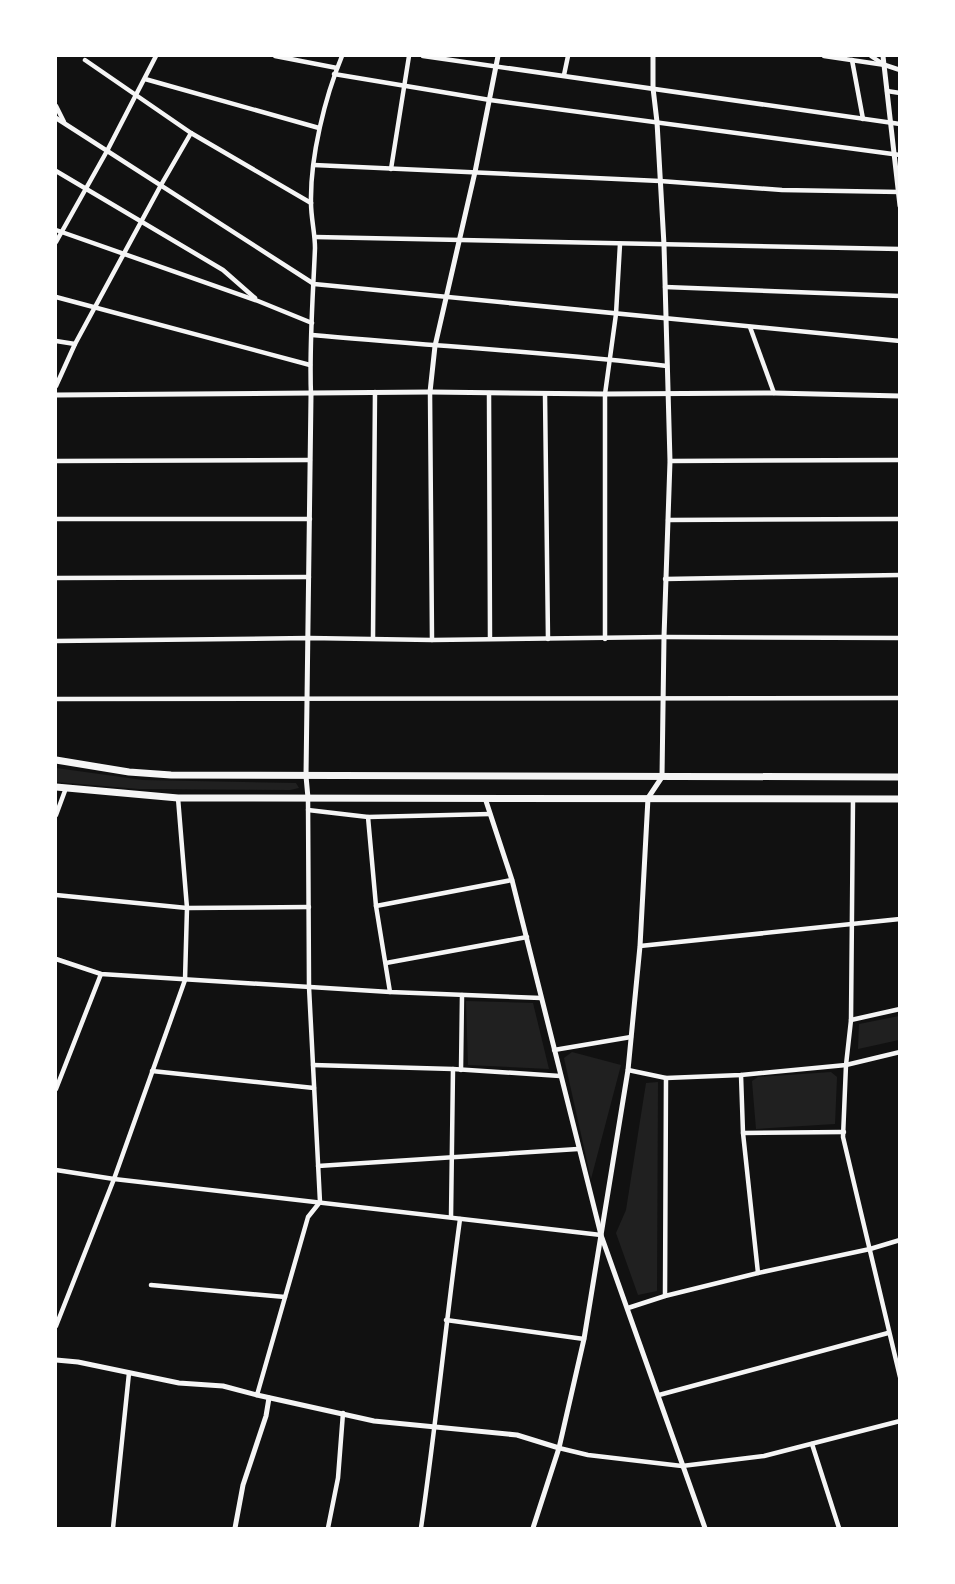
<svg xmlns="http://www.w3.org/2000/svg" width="955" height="1584" viewBox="0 0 955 1584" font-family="Bitter,serif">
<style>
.green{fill:#202020}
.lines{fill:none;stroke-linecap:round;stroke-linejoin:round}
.minor{stroke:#f5f5f5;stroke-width:4.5}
.tertiary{stroke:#f5f5f5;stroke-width:5}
.primary{stroke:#f5f5f5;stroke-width:7}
</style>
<rect width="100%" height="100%" fill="#111"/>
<g class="green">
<path d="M 56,768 L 143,780 L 296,783 L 299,788 L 290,790 L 139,789 L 56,782 Z"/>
<path d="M 466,1001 L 533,1003 L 549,1069 L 468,1065 Z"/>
<path d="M 899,1016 L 899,1040 L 858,1049 L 859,1024 Z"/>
<path d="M 572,1052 L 621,1065 L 591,1179 L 564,1058 Z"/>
<path d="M 831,1072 L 837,1077 L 835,1124 L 756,1129 L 752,1081 L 758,1077 Z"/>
<path d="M 658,1082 L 657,1291 L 638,1295 L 616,1233 L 626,1210 L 646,1083 Z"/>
</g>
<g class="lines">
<g class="minor">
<path d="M 275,56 L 337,68"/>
<path d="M 423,56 L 900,124"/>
<path d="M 824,56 L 885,65 L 900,70"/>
<path d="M 871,56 L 883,64"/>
<path d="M 85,60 L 191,133 L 311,203"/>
<path d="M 852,60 L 863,119"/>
<path d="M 334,74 L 490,100 L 900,155"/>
<path d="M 564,75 L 568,56"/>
<path d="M 145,79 L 319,128"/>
<path d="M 887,91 L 900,93"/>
<path d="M 56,106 L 64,122"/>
<path d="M 56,118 L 314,284 L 900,341"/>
<path d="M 314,165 L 660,181 L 782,190 L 900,192"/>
<path d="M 391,169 L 409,56"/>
<path d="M 56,171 L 223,270 L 255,298"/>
<path d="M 56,230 L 258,301 L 312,323"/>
<path d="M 315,237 L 900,249"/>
<path d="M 56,242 L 107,151 L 156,56"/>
<path d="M 665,287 L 900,296"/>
<path d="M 56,297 L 310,365"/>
<path d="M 750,327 L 774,393"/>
<path d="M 312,335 C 431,346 550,352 667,366"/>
<path d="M 56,341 L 75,344"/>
<path d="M 56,386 L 75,344 L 161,185 L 191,133"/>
<path d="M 430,392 L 432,640"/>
<path d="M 489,393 L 490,638"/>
<path d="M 545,394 L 548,639"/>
<path d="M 311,395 C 309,346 313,297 315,248 C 315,233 311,218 311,203 C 310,157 325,97 342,56"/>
<path d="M 56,461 L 310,460"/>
<path d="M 670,461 L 900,460"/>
<path d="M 56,519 L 310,519"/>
<path d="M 668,520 L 900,519"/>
<path d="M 56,578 L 309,577"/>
<path d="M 665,579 L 900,575"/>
<path d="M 373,638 L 375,392"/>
<path d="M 605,639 L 605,394 L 616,314 L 620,244"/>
<path d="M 56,641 L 309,638 L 432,640 L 664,637 L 900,638"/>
<path d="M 56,699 L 900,698"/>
<path d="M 853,799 L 851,1020 L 846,1065 L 843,1137 L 900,1377"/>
<path d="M 308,810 L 368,817 L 490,814"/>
<path d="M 56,815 L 66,788"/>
<path d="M 368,817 L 376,906 L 390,992"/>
<path d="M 56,895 L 187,908 L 309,907"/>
<path d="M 376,906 L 512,880"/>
<path d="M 640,946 L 900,919"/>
<path d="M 56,959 L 101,974 L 390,992 L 541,998"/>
<path d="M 386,963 L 527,937"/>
<path d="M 851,1020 L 900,1009"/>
<path d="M 554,1050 L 631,1037"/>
<path d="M 313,1065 L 453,1069 L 560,1076"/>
<path d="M 461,1070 L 462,995"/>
<path d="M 628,1070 L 666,1078 L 741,1075 L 846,1065 L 900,1052"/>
<path d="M 152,1071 L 314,1088"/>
<path d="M 741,1075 L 743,1133 L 758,1273"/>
<path d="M 56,1089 L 101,974"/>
<path d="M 743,1133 L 844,1132"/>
<path d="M 318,1166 L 578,1149"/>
<path d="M 56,1170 L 114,1179 L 601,1235"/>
<path d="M 451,1217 L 453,1069"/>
<path d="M 151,1285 L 285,1297"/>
<path d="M 665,1296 L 666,1078"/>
<path d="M 628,1308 L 665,1296 L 758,1273 L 870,1249 L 900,1240"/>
<path d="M 446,1320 L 584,1339"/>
<path d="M 56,1326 L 114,1179 L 185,980 L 187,908 L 178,798"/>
<path d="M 257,1395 L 308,1217 L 320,1202 L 309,987 L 308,798"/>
<path d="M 659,1395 L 888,1333"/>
<path d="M 812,1444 L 839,1528"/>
<path d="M 559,1448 L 588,1455 L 682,1466 L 764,1456 L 900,1421"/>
<path d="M 113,1528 L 129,1373"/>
<path d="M 328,1528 L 338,1478 L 343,1413"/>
<path d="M 421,1528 C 436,1425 446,1322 460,1219"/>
</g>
<g class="tertiary">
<path d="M 883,56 L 900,206"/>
<path d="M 430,392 L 435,346 L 475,172 L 498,56"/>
<path d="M 56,395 L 430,392 L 605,394 L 774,393 L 900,396"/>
<path d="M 308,798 L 306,776 L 311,395"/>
<path d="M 485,798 L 512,880 L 601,1235 L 705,1528"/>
<path d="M 56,1360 L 78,1362 L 179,1383 L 223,1386 L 257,1395 L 374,1421 L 517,1435 L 559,1448"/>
<path d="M 235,1528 L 243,1485 L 266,1416 L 269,1398"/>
<path d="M 533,1528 L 559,1448 L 584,1339 L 628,1070 L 640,946 L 648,798 L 662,777 L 664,637 L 670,461 L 664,245 L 657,122 L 653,88 L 653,56"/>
</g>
<g class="primary">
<path d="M 56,760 L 129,772 L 171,775 L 900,777"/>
<path d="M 56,787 L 178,798 L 900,799"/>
</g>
</g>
<rect width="955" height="1584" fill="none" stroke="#ffffff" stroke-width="114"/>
</svg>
